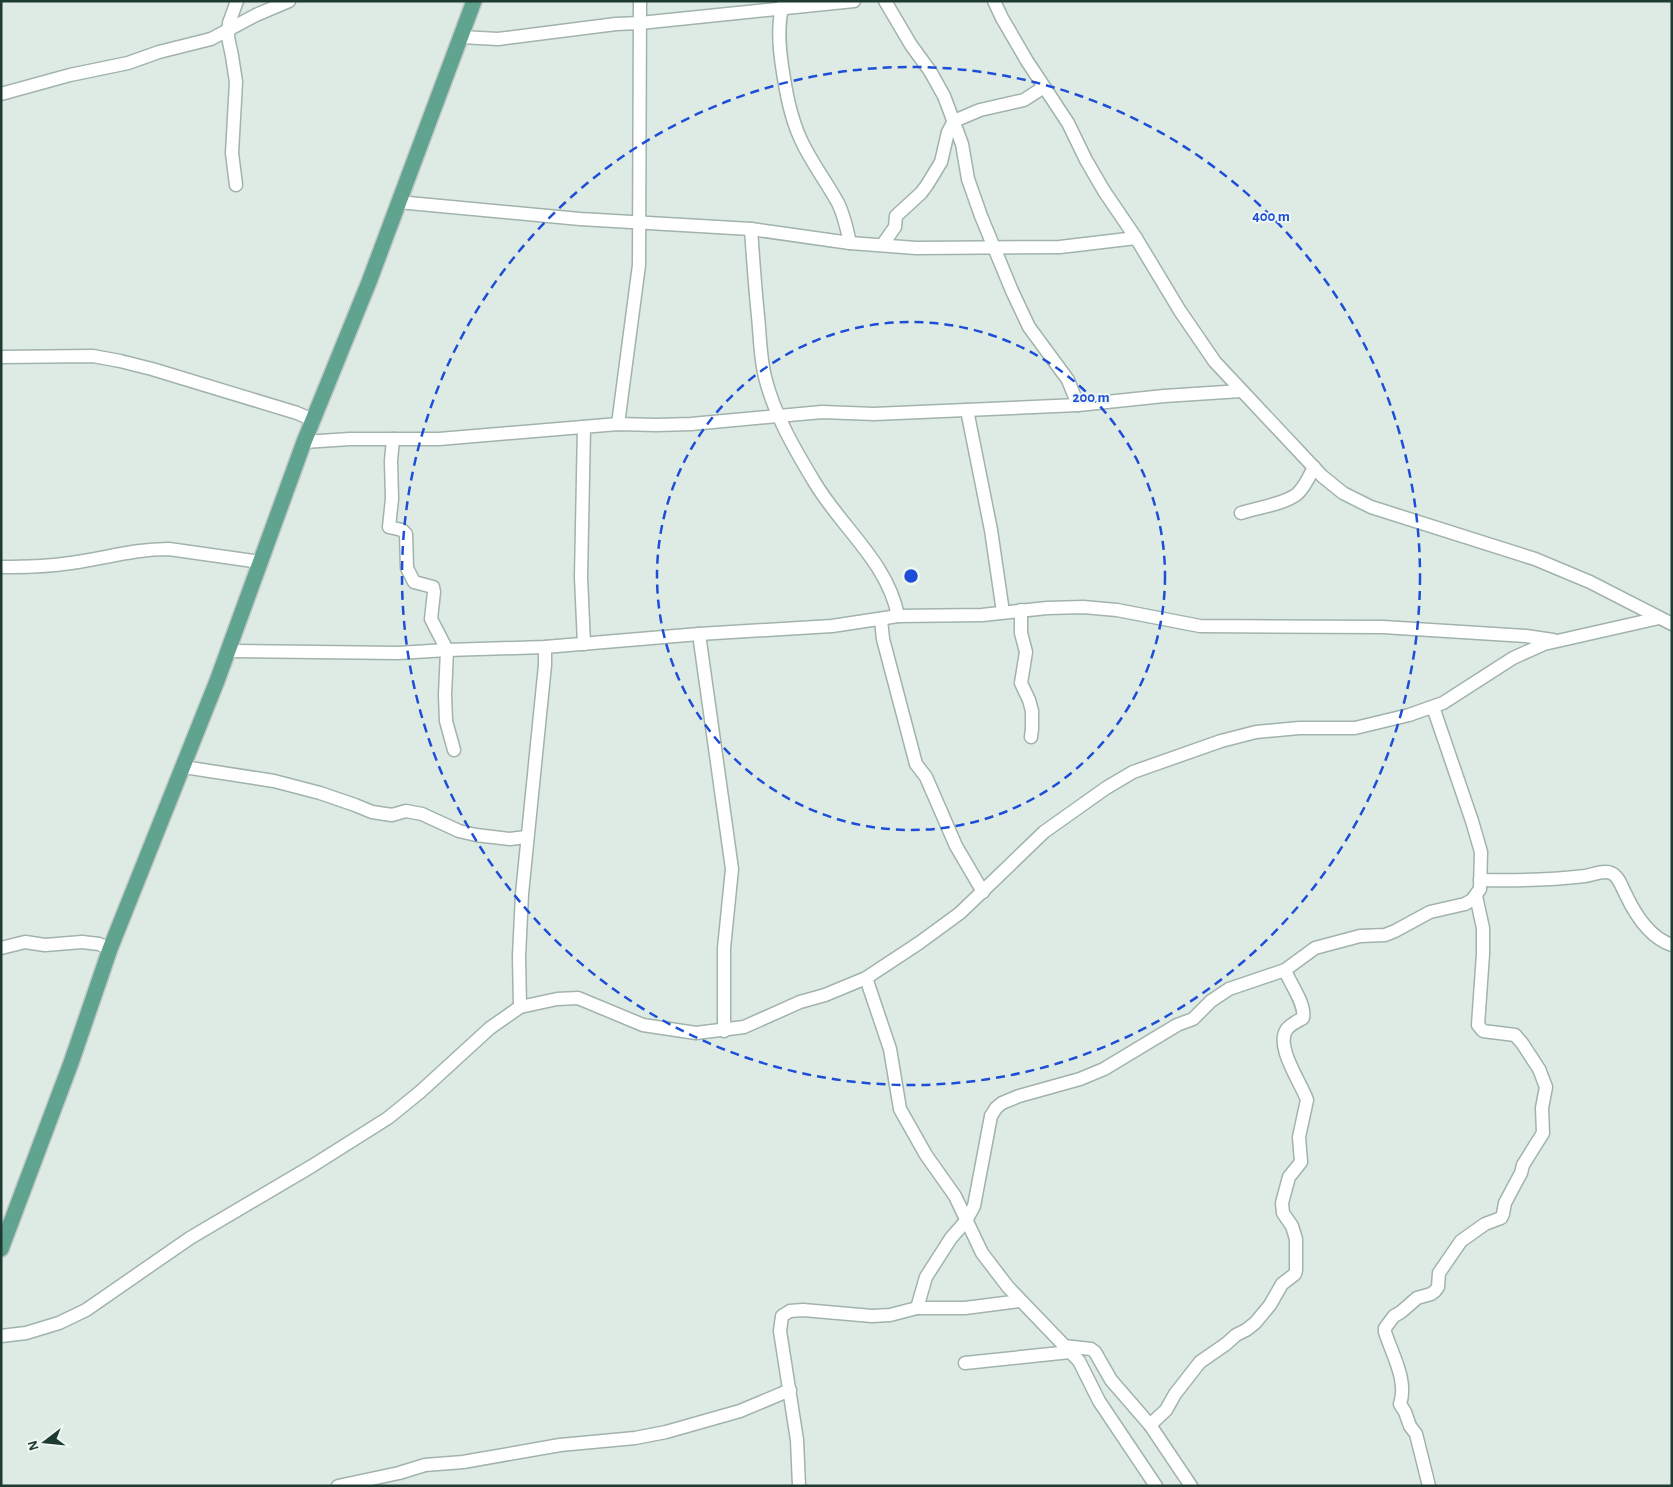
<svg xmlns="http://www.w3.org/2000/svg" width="1673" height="1487" viewBox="0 0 1673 1487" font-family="'Alegreya Sans',sans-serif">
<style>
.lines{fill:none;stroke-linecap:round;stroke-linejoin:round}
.minor-casing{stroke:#a1b3ab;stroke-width:15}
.major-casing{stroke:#c0c8c6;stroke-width:18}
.minor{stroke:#fff;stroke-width:12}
.major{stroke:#60a38f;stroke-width:15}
.ring{fill:none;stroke:#1d4ed8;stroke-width:2.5;stroke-dasharray:9 6}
.centre{fill:#1d4ed8;stroke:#eef7f2;stroke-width:2.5}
.ring-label{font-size:15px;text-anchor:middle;font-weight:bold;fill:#1d4ed8;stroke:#eef7f2;stroke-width:4;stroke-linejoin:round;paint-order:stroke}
</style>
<rect width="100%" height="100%" fill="#deebe4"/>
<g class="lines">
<g class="minor-casing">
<g id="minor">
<path d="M 784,1 C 777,22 779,45 782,66 C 786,92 790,116 801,140 C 811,162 826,181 838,203 C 844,215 847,229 850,243"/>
<path d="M 885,1 L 911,45 L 930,71 L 944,96 L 962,144 L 968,179 L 981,216 L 1012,291 L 1029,327 L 1068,380 L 1078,405"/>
<path d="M 994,1 L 1002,18 L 1027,61 L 1068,123 L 1086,160 L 1104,191 L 1136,238 L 1180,311 L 1215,362 L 1322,476 L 1343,493 L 1371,507 L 1535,559 L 1590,582 L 1672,624"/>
<path d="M 461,37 L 498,39 L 616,24 L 640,23 L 854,1"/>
<path d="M 1,94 L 70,75 L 128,63 L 159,52 L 211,39 L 256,15 L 289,1"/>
<path d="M 236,185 L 232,153 L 236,82 L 232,56 L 228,37 L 229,23 L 237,1"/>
<path d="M 398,202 L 580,219 L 751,229 L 850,243 L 916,248 L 1060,247 L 1136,238"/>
<path d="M 751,229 C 753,258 755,287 758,316 C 760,336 760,357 765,377 C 774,414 795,450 815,483 C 842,528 888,563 898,616"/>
<path d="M 883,244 L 895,227 L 896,216 L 921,193 L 927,185 L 941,162 L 948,132 L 954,121 L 980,110 L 1024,100 L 1044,87"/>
<path d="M 1,357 L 93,356 L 120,361 L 152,369 L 297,413 L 313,420"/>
<path d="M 967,410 L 991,530 L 1003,612"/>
<path d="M 618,424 L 639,265 L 640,1"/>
<path d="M 584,427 L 581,577 L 584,644"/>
<path d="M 393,439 L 391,461 L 392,499 L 389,527 L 402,530 L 406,534 L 407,568 L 414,582 L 433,587 L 434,592 L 431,619 L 447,650 L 445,695 L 446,721 L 454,750"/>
<path d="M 304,442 L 350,439 L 439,439 L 618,424 L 656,425 L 691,424 L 822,412 L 874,414 L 1078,405 L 1164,396 L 1241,391"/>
<path d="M 1241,513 C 1256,508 1285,504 1297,494 C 1305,487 1309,477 1314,467"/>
<path d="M 1,567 C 22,567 42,567 63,564 C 100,560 130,549 169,549 L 260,562"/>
<path d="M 1021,610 L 1021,633 L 1026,652 L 1021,683 L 1029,700 L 1032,711 L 1032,729 L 1031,737"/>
<path d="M 881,620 L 883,639 L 916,764 L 926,777 L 956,846 L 983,892"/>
<path d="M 699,634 L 732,869 L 724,948 L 724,1031"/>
<path d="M 228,651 L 398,653 L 447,650 L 545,647 L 699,634 L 832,626 L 898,616 L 982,615 L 1047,608 L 1083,607 L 1117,610 L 1200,626 L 1383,627 L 1526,636 L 1553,640"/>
<path d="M 184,767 L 274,781 L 320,793 L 355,805 L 372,812 L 392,815 L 406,811 L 422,814 L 459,831 L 476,835 L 510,839 L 526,837"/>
<path d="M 1480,880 C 1515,881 1550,880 1585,876 C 1592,875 1604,870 1611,873 C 1619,876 1622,888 1626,895 C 1635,914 1650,938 1672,945"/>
<path d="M 1,948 L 25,942 L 45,945 L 82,942 L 99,944 L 110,949"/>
<path d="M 866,978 L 890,1049 L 900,1109 L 926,1155 L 955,1196 L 982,1253 L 1008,1287 L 1079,1361 L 1099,1401 L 1156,1486"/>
<path d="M 520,1007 L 519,956 L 522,894 L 545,665 L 545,647"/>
<path d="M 917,1308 L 926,1277 L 951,1238 L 966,1221 L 974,1206 L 991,1116 L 996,1108 L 1002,1103 L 1019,1096 L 1080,1079 L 1104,1069 L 1177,1025 L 1193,1019 L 1211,1001 L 1229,989 L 1285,970 L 1315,948 L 1360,936 L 1385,935 L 1395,931 L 1430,912 L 1465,904 L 1472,900 L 1480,889 L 1481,852 L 1472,821 L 1433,707"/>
<path d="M 1,1336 L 26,1333 L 59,1323 L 86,1310 L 190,1238 L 312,1166 L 388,1118 L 420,1092 L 490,1028 L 520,1007 L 557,999 L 578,998 L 643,1025 L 696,1033 L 744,1027 L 800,1002 L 825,995 L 866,978 L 919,943 L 960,913 L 1044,832 L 1106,788 L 1133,772 L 1221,741 L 1256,732 L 1299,728 L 1355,728 L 1409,715 L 1443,703 L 1513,658 L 1544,644 L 1659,618"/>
<path d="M 1064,1346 L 1091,1349 L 1095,1352 L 1111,1380 L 1150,1425 L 1191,1486"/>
<path d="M 965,1363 L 1070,1352"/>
<path d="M 1150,1425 L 1166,1410 L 1175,1394 L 1200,1362 L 1226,1344 L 1236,1335 L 1246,1330 L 1255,1323 L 1270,1305 L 1282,1284 L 1295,1274 L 1296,1270 L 1296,1239 L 1292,1226 L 1283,1213 L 1282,1203 L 1289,1177 L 1301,1162 L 1299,1137 L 1307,1100 C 1302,1084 1274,1046 1287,1029 C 1291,1024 1298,1021 1303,1018 C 1306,1004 1290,984 1285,970"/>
<path d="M 338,1486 L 399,1473 L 425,1465 L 463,1462 L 560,1445 L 635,1438 L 666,1432 L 740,1411 L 790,1390"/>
<path d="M 799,1486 L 797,1440 L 780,1331 L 782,1316 L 790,1311 L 803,1310 L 872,1316 L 890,1315 L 917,1308 L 965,1308 L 1020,1301"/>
<path d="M 1429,1486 L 1416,1434 L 1410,1426 L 1405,1412 L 1400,1404 C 1408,1381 1392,1354 1385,1332 L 1385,1328 L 1394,1316 L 1401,1312 L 1417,1298 L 1431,1294 L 1435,1291 L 1438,1287 L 1439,1273 L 1461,1241 L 1485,1224 L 1501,1218 L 1503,1214 L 1505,1203 L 1521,1173 L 1523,1165 L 1543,1133 L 1542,1108 L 1546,1087 L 1539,1069 L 1522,1043 L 1515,1035 L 1483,1031 L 1478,1025 L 1483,954 L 1483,928 L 1476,896"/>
</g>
</g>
<g class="major-casing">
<path id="major" d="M 1,1249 L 71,1063 L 110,949 L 217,681 L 304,442 L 369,282 L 474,1"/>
</g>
<use href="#minor" class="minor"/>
<use href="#major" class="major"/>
</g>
<g class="ring">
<circle cx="911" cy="576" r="254"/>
<circle cx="911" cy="576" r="509"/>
</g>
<circle cx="911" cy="576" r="8" class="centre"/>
<g class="ring-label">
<text x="1271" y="221">400 m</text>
<text x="1091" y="402">200 m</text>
</g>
<rect width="1673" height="1487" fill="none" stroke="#1e3b32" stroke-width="5"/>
<g transform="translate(45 1442) rotate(254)" stroke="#eef7f2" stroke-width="4" paint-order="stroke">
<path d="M0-4L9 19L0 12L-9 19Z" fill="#1e3b32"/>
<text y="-8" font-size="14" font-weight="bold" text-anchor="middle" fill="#1e3b32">N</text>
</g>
</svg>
